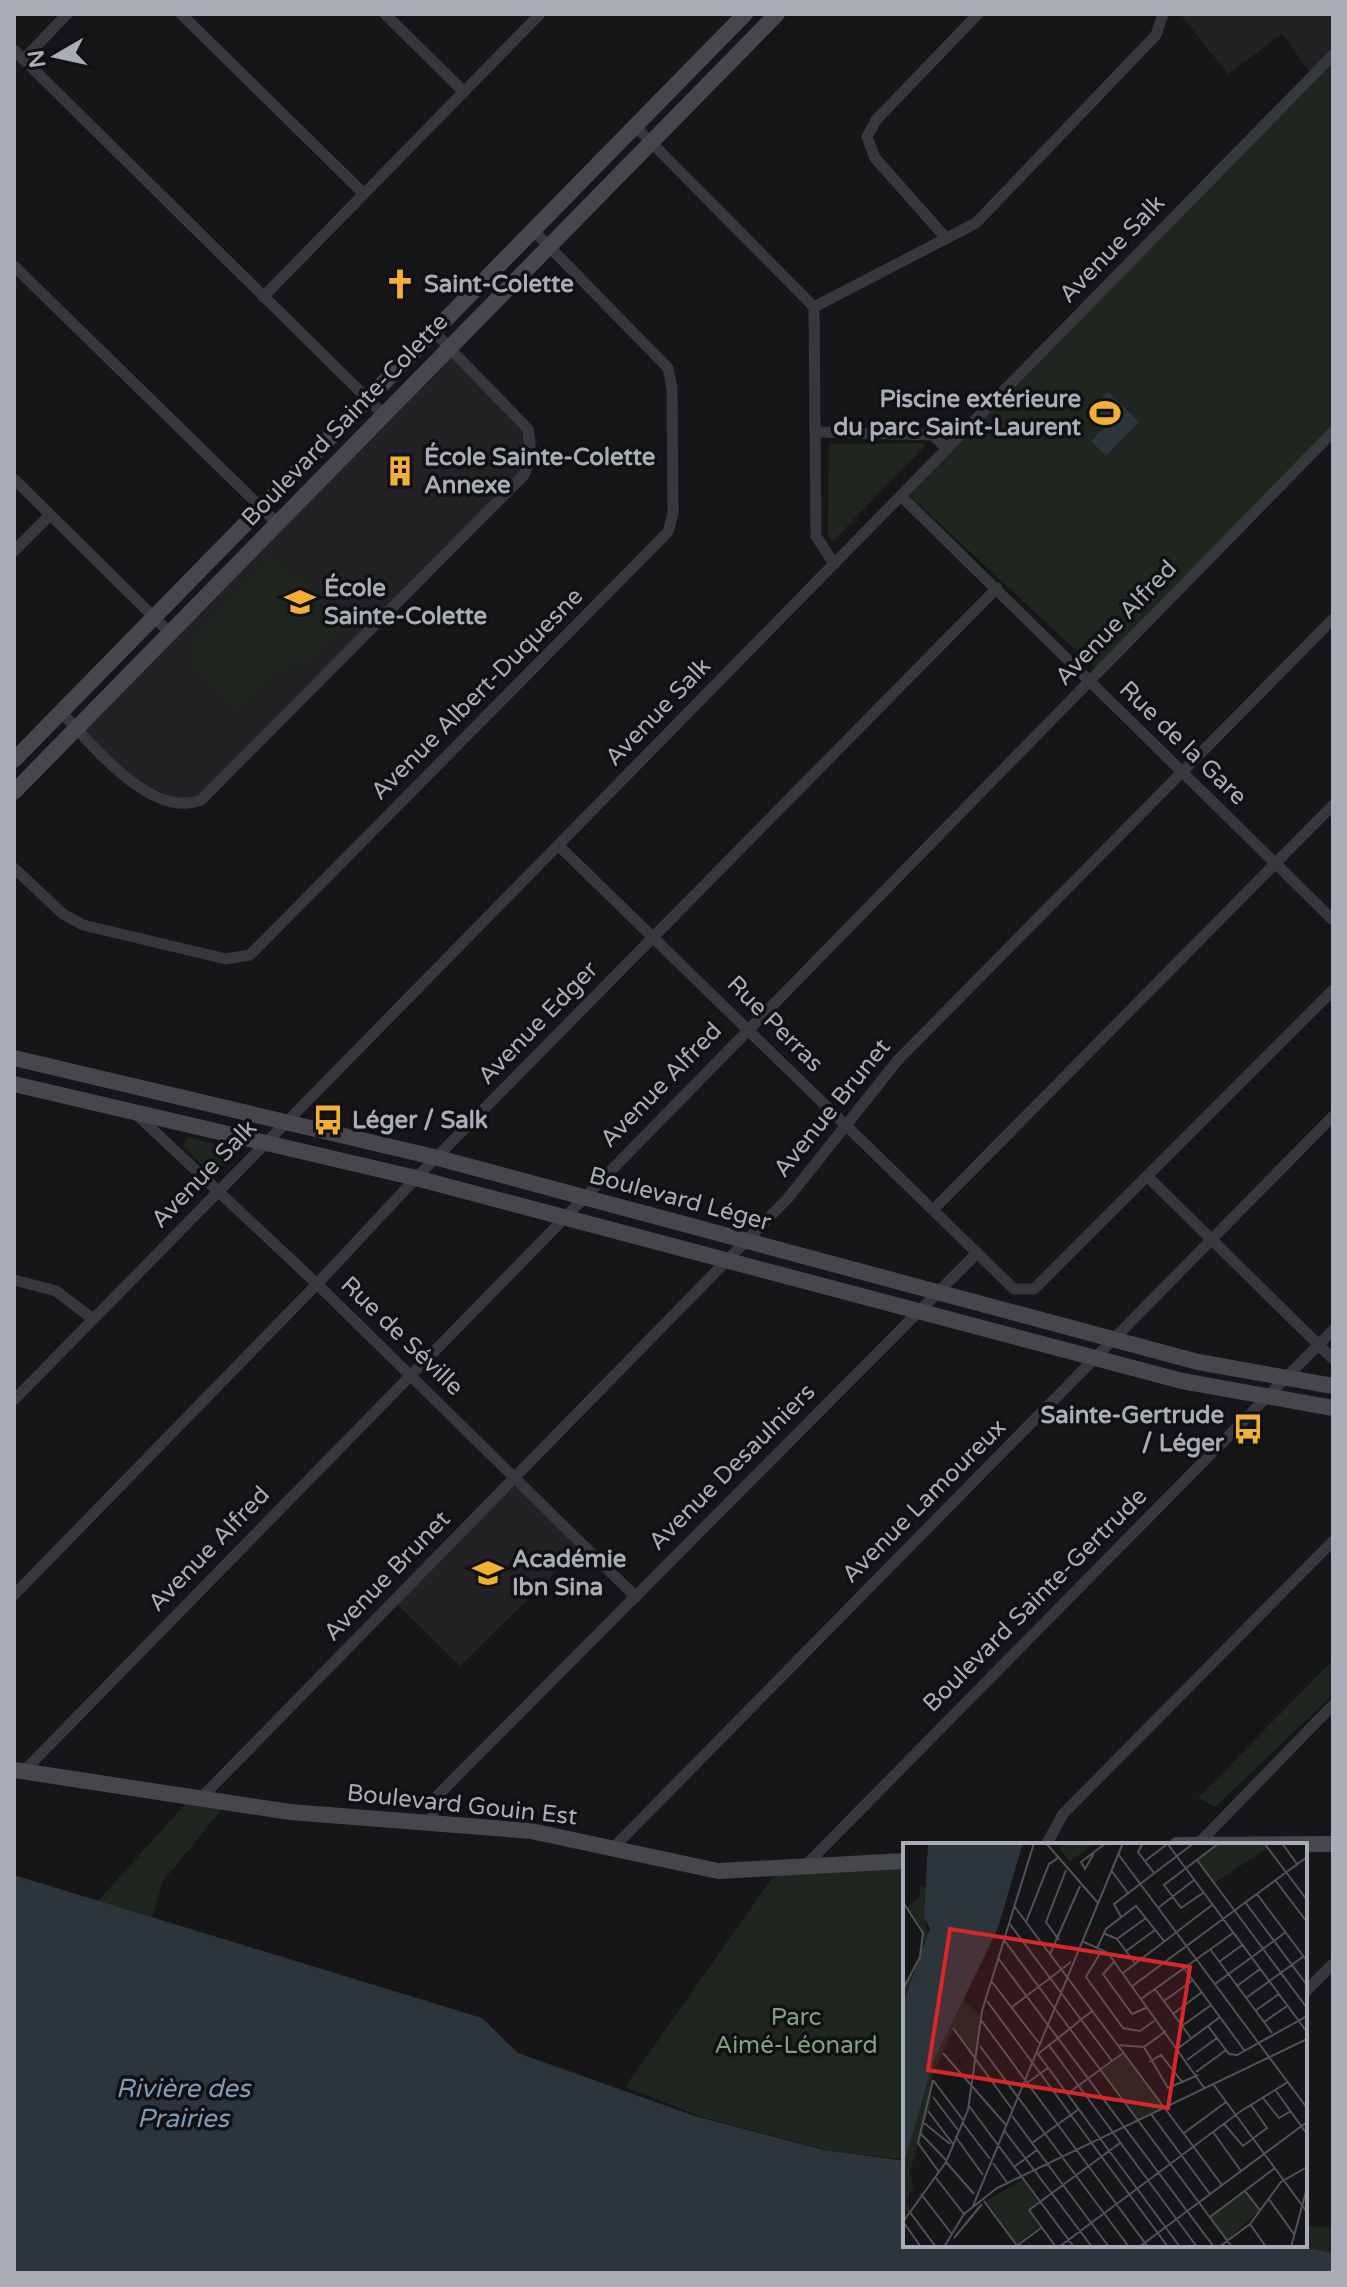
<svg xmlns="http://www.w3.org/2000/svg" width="1347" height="2287" viewBox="0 0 1347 2287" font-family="'Varela Round',sans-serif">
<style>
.built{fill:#222225}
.green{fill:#1e261f}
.water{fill:#2c353c}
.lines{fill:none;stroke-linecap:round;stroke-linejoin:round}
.street{stroke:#37383d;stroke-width:11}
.secondary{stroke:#45474d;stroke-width:16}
.labels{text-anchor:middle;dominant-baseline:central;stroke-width:7;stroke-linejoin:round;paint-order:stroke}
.street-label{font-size:24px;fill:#a8adb8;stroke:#111113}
.poi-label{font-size:24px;font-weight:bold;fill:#a8adb8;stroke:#111113;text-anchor:start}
.park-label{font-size:24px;fill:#7fa381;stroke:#111113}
.water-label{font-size:26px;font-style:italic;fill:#7f9bb3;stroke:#111113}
.inset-road{fill:none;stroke:#505258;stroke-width:2}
.view{fill:#d62828;fill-opacity:0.15;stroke:#d62828;stroke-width:4}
.inset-edge{fill:none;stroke:#a8adb8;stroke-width:4}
</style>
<rect width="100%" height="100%" fill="#161618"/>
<g class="built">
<path d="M 1180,14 L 1333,14 L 1333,59 L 1317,82 L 1282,34 L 1228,74 Z"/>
<path d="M 449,348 L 538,440 L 524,475 L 192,804 L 128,779 L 77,729 Z"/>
<path d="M 515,1477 L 583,1545 L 460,1666 L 393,1600 Z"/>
</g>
<g class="green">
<path d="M 1333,62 L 1333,429 L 1098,671 L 906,492 Z"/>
<path d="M 829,444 L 922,443 L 925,446 L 833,541 L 828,537 Z"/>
<path d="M 271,552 L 348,624 L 307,666 L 281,669 L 238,714 L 186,663 L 197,650 L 187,643 Z"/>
<path d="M 188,1137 L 226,1146 L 228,1158 L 215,1172 L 209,1172 L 183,1146 Z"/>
<path d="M 1333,1660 L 1333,1695 L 1215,1807 L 1198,1798 Z"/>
<path d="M 191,1798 L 227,1803 L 163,1881 L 152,1917 L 98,1901 Z"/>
<path d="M 905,1861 L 905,2160 L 826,2150 L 699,2116 L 625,2087 L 777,1871 Z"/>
<path d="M 1305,2225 L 1333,2228 L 1333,2253 L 1295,2245 L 1305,2245 Z"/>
</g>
<g class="water">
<path d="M 1108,392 L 1139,422 L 1106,456 L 1091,441 L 1105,427 L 1089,411 Z"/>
<path d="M 14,1875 L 482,2018 L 518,2053 L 695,2116 L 824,2150 L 905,2161 L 905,2245 L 1295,2245 L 1333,2253 L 1333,2273 L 14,2273 Z"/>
</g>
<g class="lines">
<g class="street">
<path d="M 181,14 L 363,193"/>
<path d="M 385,14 L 464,92"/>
<path d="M 14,50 L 384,415"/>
<path d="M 24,59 L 67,14"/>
<path d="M 635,126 L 814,307 L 816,536 L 834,564"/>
<path d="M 946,238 L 875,158 L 867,137 L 876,120 L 978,14"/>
<path d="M 14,266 L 277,523"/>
<path d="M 263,297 L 540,14"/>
<path d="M 814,307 L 976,223 L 1156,35 L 1163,14"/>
<path d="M 816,432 L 933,435 L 947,449"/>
<path d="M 14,479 L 170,633"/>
<path d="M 901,496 L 1333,920"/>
<path d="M 14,551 L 50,515"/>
<path d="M 61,712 C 91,744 152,820 201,800 L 524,475 L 531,457 L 528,429 L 434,332"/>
<path d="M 558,845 L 1014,1289 L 1034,1289 L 1333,990"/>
<path d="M 14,868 L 63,914 L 83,925 L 226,959 L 250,955 L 668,532 L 673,513 L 672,388 L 668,368 L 533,230"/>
<path d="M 136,1114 L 317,1284 L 636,1597"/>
<path d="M 1149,1178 L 1333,1359"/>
<path d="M 934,1209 L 1333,805"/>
<path d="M 14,1280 L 56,1291 L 93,1319"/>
<path d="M 14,1400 L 1333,55"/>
<path d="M 14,1595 L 317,1284 L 416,1178 L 997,588"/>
<path d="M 24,1771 L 1333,432"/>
<path d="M 200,1799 L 788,1198 L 898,1060 L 1333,619"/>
<path d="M 431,1822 L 438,1795 L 977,1253"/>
<path d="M 1046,1845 L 1063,1814 L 1333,1541"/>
<path d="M 1197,1845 L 1333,1705"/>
<path d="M 613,1848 L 1333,1116"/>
<path d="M 803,1868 L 1333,1330"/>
<path d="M 1305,1992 L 1333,1964"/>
</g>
<g class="secondary">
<path d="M 14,760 L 745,14"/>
<path d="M 14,792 L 777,14"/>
<path d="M 14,1058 L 438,1158 L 1198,1362 L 1333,1386"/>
<path d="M 14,1084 L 416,1178 L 1182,1381 L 1333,1408"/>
<path d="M 14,1770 L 290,1812 L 531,1831 L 718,1871 L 905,1861"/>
<path d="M 1177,1845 L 1333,1844"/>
</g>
</g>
<defs>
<g id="church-bare" transform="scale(2.4)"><path d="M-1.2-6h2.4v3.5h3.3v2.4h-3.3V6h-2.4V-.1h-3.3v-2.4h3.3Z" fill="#f2b134" stroke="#111113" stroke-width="2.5" paint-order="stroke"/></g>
<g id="stadium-bare" transform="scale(2.4)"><path d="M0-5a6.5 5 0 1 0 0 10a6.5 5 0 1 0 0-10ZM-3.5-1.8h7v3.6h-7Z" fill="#f2b134" stroke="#111113" stroke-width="2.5" paint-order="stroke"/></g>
<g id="building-bare" transform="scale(2.4)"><path d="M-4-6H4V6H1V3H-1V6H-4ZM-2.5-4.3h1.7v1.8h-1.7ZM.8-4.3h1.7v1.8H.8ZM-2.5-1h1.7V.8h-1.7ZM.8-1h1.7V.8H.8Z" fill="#f2b134" stroke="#111113" stroke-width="2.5" paint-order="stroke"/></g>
<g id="school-bare" transform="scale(2.4)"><path d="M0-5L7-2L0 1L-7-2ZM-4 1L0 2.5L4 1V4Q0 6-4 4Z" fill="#f2b134" stroke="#111113" stroke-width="2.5" paint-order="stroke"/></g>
<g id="bus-bare" transform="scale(2.4)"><path d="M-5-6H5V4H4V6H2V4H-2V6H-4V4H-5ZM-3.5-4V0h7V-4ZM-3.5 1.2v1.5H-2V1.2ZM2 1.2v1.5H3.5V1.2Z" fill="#f2b134" stroke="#111113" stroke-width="2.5" paint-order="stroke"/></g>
</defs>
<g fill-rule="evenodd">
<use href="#church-bare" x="400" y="284"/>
<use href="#stadium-bare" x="1105" y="413"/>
<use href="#building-bare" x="400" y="471"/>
<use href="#school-bare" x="300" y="602"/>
<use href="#bus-bare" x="328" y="1120"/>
<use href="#bus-bare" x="1248" y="1429"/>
<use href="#school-bare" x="488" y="1573"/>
</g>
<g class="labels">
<g class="street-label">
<text transform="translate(1112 249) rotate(-46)">Avenue Salk</text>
<text transform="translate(345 420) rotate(-46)">Boulevard Sainte-Colette</text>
<text transform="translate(1116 623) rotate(-46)">Avenue Alfred</text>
<text transform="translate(477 694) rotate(-45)">Avenue Albert-Duquesne</text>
<text transform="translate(658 712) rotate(-46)">Avenue Salk</text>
<text transform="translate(1183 743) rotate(44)">Rue de la Gare</text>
<text transform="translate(538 1023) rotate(-46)">Avenue Edger</text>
<text transform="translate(775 1024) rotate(45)">Rue Perras</text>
<text transform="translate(661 1085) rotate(-46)">Avenue Alfred</text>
<text transform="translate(832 1108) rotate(-51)">Avenue Brunet</text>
<text transform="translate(204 1174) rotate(-46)">Avenue Salk</text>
<text transform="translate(680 1199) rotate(15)">Boulevard Léger</text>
<text transform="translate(402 1336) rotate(44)">Rue de Séville</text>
<text transform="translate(732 1467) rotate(-45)">Avenue Desaulniers</text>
<text transform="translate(924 1501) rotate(-45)">Avenue Lamoureux</text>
<text transform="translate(209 1549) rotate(-46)">Avenue Alfred</text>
<text transform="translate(387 1576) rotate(-46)">Avenue Brunet</text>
<text transform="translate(1035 1600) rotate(-45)">Boulevard Sainte-Gertrude</text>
<text transform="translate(462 1805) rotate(6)">Boulevard Gouin Est</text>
</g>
<g class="poi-label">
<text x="424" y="284">Saint-Colette</text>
<text x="1081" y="399" text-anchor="end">Piscine extérieure<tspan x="1081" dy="28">du parc Saint-Laurent</tspan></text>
<text x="424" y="457">École Sainte-Colette<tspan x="424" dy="28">Annexe</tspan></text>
<text x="324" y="588">École<tspan x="324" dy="28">Sainte-Colette</tspan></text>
<text x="352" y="1120">Léger / Salk</text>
<text x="1224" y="1415" text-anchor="end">Sainte-Gertrude<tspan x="1224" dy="28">/ Léger</tspan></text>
<text x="512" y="1559">Académie<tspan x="512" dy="28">Ibn Sina</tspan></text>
</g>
<g class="park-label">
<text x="796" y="2017">Parc<tspan x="796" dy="28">Aimé-Léonard</tspan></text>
</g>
<g class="water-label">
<text x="183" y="2088">Rivière des<tspan x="183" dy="30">Prairies</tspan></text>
</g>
</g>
<g transform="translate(903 1843)">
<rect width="404" height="404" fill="#161618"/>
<path d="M 161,0 L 191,0 L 167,19 L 156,4 ZM 316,0 L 361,0 L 365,5 L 311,40 L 294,17 ZM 18,41 L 26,49 L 21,74 L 25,93 L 17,130 L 1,158 L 0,147 L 15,118 L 19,85 L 4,64 L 16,54 ZM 58,155 L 78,174 L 74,219 L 50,186 L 29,233 L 28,260 L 7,328 L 10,344 L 3,359 L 7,365 L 0,379 L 2,311 L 31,217 ZM 221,210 L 261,265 L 236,277 L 199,228 ZM 119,337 L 135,358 L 125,366 L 136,384 L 114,401 L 83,358 ZM 342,348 L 357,367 L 324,397 L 307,374 Z" fill="#1e261f"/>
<path d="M 25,0 L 120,0 L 95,85 L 31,217 L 0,323 L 0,161 L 27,85 L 21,75 Z" fill="#2c353c"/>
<path class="inset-road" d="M 143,0 L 195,60M 240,0 L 235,9 L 251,30M 264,0 L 404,189M 361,0 L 404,57M 379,0 L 394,21M 191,10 L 182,26 L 178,19 L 203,0M 215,11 L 404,265M 294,17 L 404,165M 242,18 L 263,2M 208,27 L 225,50M 372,37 L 404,79M 300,50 L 278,65 L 261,42 L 316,0M 354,51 L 404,118M 0,59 L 20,90 L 17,114 L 0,146M 342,59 L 404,142M 111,63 L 319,342M 255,65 L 291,37M 218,74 L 211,61 L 291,0M 123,79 L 146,21 L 155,15M 106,80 L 209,218M 200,90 L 214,96 L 232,120M 214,96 L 243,75M 101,97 L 329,404M 156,97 L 143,79 L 163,27M 179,98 L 205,110 L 302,246M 194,105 L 203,86 L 233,63 L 261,98M 307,106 L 369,190M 199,107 L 183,134 L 220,185 L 237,188 L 254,176M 223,108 L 252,87M 147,111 L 177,43M 95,115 L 311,404M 211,119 L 200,131 L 229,171 L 245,164M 316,119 L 339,102M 281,125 L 341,207M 220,130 L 309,62M 89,139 L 136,200M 312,141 L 383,89M 334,143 L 357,126M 228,144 L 404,14M 252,146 L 288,195M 343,155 L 401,113M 238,156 L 330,90M 84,158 L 265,404M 261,158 L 290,137M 109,164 L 168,119M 189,168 L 135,211 L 277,404M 352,168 L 376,151M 270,171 L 299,149M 78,177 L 245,404M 361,179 L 384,163M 279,183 L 308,162M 305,183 L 326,211 L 334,212 L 404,173M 50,185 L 109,266M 145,201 L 294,404M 214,202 L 241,204 L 263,188M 77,203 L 226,404M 241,204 L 265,245 L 295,232M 274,206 L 317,174M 40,210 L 103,282M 284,217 L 314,195M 246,219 L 258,212 L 280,240M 293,229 L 323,207M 30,237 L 15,300 L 36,329M 30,237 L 60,277M 124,240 L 145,225M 310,241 L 404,369M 373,248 L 404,291M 164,251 L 220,210M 30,254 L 55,287M 360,255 L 376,275 L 388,268M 66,263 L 171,404M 25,268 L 50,301M 248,271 L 307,351M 109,273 L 206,404M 59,279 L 87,316M 21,280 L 47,301M 321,281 L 340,303 L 364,285 L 348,262M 101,287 L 189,404M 310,289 L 338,328M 281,290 L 323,259M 18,291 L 44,318M 52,293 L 80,332M 129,300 L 176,266M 43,319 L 71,351M 90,320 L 105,341M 111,324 L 134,307M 33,335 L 61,371M 342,348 L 357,367M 18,351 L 48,390M 365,355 L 391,391M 81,358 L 115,404M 70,363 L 220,0M 6,368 L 33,404M 307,374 L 372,325M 0,379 L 43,319 L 65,267 L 79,168 L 131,0M 1,380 L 18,404M 347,381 L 363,404M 51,395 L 79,361M 115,402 L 138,385M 41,404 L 61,371 L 94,345 L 404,196M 153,404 L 126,367 L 217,300M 156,404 L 338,268 L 385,239M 236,404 L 404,279M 316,404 L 347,381 L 378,339 L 404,324M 388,404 L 404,345"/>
<path class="view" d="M 47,86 L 287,124 L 265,265 L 25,227 Z"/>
<rect width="404" height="404" class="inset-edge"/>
</g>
<rect width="1347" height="2287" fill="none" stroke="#a8adb8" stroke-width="32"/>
<g transform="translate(56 56) rotate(261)" stroke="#111113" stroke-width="6" paint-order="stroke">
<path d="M0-6L14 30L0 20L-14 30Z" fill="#a8adb8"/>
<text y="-12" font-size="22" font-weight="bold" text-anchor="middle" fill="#a8adb8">N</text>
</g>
</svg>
